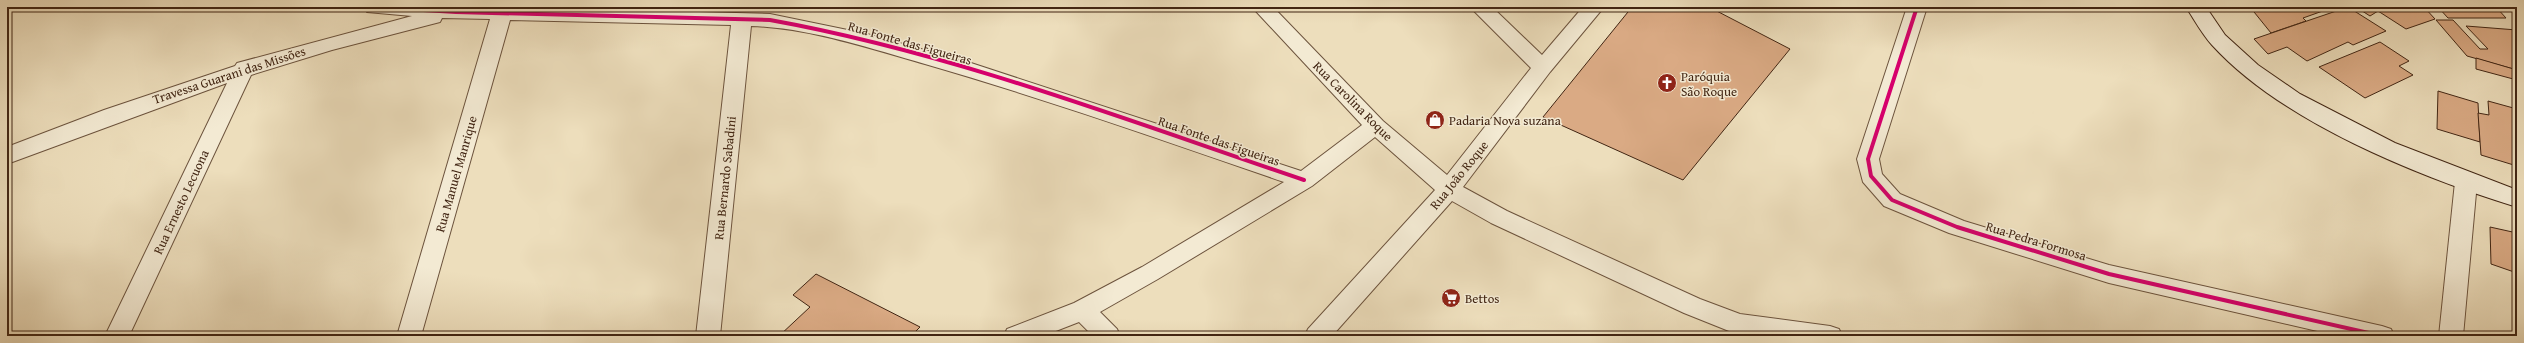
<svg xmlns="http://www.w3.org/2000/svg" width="2524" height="343" viewBox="0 0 2524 343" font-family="'Gentium Book Plus',serif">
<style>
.building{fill:#daaa84;stroke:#412513}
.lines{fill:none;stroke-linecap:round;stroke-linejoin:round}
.street-casing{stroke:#6c533d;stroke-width:2}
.secondary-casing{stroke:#412513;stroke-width:2}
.street{fill:#f3ead3;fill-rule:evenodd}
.secondary{fill:#f3ead3;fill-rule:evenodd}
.cycleway-casing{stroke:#f3ead3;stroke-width:6}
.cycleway{stroke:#d6006c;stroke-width:4}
.labels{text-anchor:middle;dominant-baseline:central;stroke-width:3;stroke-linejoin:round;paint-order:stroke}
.street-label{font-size:13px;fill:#412513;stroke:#f3ead3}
.poi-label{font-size:13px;fill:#412513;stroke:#f3ead3;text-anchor:start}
</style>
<rect width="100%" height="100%" fill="#eddebc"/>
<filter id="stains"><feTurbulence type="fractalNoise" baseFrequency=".005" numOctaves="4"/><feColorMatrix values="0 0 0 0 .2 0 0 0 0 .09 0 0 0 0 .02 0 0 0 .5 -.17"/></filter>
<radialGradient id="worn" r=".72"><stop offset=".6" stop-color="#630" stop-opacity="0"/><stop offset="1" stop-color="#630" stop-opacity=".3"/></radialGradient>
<g class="building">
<path d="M 1632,7 L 1709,7 L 1790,49 L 1683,180 L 1543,117 Z"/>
<path d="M 2250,7 L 2334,7 L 2303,18 L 2306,21 L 2271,33 Z"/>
<path d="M 2348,7 L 2386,31 L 2353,45 L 2348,42 L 2307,61 L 2287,47 L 2268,54 L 2254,39 Z"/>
<path d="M 2356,7 L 2424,7 L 2435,19 L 2406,29 L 2378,11 L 2370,16 Z"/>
<path d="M 2438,7 L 2496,7 L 2506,18 L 2448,18 Z"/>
<path d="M 2436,20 L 2453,20 L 2480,49 L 2488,49 L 2466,26 L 2517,30 L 2517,70 L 2467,56 Z"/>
<path d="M 2380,42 L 2409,61 L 2399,66 L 2413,75 L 2365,98 L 2319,67 Z"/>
<path d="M 2476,58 L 2517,70 L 2517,80 L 2476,69 Z"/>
<path d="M 2438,91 L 2478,103 L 2480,142 L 2437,129 Z"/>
<path d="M 2488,101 L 2517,109 L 2517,166 L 2481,155 L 2478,113 L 2489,115 Z"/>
<path d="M 2490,227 L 2517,233 L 2517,273 L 2491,264 Z"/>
<path d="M 816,274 L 920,327 L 911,336 L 779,336 L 810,307 L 793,295 Z"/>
</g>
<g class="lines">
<g class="street-casing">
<g id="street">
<path d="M 364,7 L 512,7 L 770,14 L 867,34 L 971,63 L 1301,171 L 1362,125 L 1252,7 L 1273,7 L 1383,121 L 1447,175 L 1531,68 L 1470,7 L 1492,7 L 1542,55 L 1583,7 L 1604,7 L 1550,72 L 1463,187 L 1507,211 L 1700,299 L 1740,314 L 1830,326 L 1839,329 L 1842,336 L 1755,336 L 1729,331 L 1684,313 L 1491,223 L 1452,201 L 1332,336 L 1305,336 L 1308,329 L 1435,190 L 1375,137 L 1312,186 L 1158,279 L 1100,312 L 1117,329 L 1120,336 L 1093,336 L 1079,322 L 1043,336 L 1004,336 L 1007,329 L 1074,303 L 1142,267 L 1284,182 C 1165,141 1046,99 925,64 C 869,48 810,28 751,26 L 720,336 L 696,336 L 731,25 L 510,20 L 421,336 L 397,336 L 490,19 L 442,18 L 440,22 L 332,50 L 251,75 L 129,336 L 105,336 L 227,83 L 7,164 L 7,147 L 104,110 L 235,66 L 237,63 L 412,16 L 367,12 Z"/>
<path d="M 1907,7 L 1927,7 L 1879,159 L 1882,174 L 1900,194 L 1964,221 L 2109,265 L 2382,326 L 2391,329 L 2394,336 L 2339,336 L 2109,283 L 1949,233 L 1884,206 L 1863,182 L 1857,159 Z"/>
<path d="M 2466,174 L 2474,176 L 2477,182 L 2463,336 L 2439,336 L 2455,182 L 2458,176 Z"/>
</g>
</g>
<g class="secondary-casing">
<path id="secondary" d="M 2186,7 L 2206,7 L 2225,35 L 2258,65 L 2300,94 L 2395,143 L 2517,190 L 2517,207 C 2419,177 2282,122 2212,45 C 2202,34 2194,19 2186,7 Z"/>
</g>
<use href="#street" class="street"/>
<use href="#secondary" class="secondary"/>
<g class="cycleway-casing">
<g id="cycleway">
<path d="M 374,7 L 456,12 L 770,20 C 953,53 1129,121 1304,180"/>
<path d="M 1917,7 L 1868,159 L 1871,176 L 1892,200 L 1957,227 L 2109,274 L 2382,336"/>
</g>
</g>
<use href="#cycleway" class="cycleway"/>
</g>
<defs>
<g id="church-disc" transform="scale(1)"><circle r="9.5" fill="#8f2418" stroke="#f3ead3"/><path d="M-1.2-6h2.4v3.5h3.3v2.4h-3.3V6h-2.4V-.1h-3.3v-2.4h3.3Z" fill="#fff"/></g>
<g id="shop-disc" transform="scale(1)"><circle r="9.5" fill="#8f2418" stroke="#f3ead3"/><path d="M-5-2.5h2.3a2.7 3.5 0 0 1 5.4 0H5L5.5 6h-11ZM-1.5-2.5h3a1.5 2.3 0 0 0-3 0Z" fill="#fff"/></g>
<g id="supermarket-disc" transform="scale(1)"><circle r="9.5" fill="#8f2418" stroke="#f3ead3"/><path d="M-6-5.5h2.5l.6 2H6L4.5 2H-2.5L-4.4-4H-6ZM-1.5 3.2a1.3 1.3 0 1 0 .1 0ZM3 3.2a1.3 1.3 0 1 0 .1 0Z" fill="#fff"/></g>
</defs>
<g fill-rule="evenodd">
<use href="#church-disc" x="1667" y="83"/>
<use href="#shop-disc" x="1435" y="120"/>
<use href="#supermarket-disc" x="1451" y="298"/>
</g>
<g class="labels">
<g class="street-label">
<text transform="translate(910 43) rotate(16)">Rua Fonte das Figueiras</text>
<text transform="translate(229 75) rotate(-18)">Travessa Guarani das Missões</text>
<text transform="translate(1353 101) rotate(45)">Rua Carolina Roque</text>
<text transform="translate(1219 141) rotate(19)">Rua Fonte das Figueiras</text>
<text transform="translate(456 174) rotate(-74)">Rua Manuel Manrique</text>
<text transform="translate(1459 175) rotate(-51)">Rua João Roque</text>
<text transform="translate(725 178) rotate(-84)">Rua Bernardo Sabadini</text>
<text transform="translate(181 202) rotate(-65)">Rua Ernesto Lecuona</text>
<text transform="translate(2036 241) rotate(17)">Rua Pedra Formosa</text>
</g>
<g class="poi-label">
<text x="1681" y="76">Paróquia<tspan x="1681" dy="15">São Roque</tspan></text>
<text x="1449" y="120">Padaria Nova suzana</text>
<text x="1465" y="298">Bettos</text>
</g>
</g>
<rect width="2524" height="343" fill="none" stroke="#eddebc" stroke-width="24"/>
<rect x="8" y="8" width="2508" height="327" fill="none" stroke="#412513" stroke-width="2"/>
<rect x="12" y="12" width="2500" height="319" fill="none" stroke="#412513"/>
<rect width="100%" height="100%" filter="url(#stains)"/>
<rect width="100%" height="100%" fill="url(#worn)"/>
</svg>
